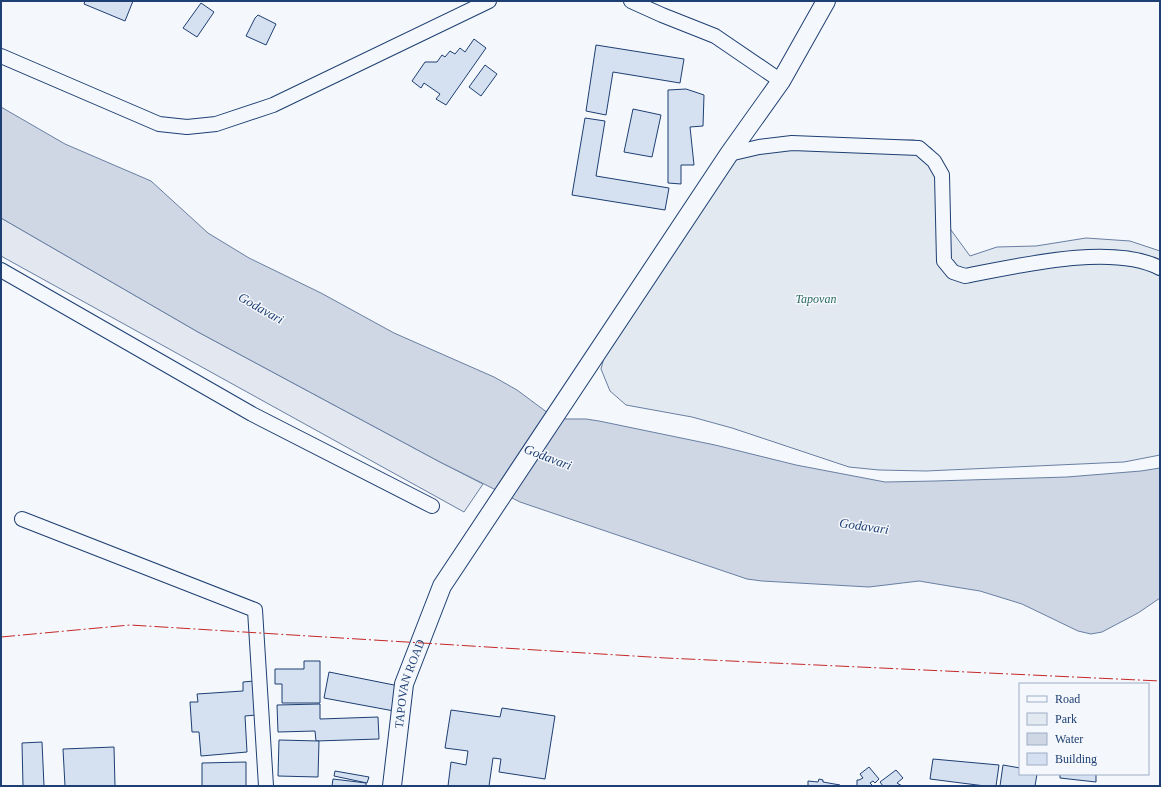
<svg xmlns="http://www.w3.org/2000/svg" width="1161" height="787" viewBox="0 0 1161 787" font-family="'Times New Roman',serif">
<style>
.green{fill:#e3e9f0;stroke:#687fa3}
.parking{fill:#e3e8f0;stroke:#687fa3}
.water{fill:#cfd7e4;stroke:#687fa3}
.building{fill:#d5e0f0;stroke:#1d3f73}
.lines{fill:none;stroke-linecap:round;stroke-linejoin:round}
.minor-casing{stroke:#1d3f73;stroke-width:16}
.major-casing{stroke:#1d3f73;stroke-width:20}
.minor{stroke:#f4f7fb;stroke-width:14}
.major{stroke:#f4f7fb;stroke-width:18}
.power{stroke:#c62828;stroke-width:1;stroke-dasharray:14 3 2 3;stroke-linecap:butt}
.labels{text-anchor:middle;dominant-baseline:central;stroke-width:3;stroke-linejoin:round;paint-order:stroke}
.park-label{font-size:12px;font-style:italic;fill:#2c6c60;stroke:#f4f7fb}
.street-label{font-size:12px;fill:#1d3f73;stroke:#f4f7fb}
.water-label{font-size:13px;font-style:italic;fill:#1d3f73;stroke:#f4f7fb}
</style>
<rect width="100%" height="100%" fill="#f4f7fb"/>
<path class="green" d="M 914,140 L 931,148 L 939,159 L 940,215 L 970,256 L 997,247 L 1036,246 L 1086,238 L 1130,241 L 1160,251 L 1160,455 L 1124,462 L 926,471 L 879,470 L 849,467 L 732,428 L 692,417 L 626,405 L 610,391 L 601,369 L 607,346 L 724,164 L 753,153 L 792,150 L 868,141 Z"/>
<path class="parking" d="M 1,218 L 198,332 L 440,462 L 483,484 L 464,512 L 1,256 Z"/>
<path class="water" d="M 1,107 L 65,144 L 151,181 L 208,233 L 249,258 L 321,293 L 394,333 L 494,377 L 517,390 L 552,416 L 566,419 L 586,419 L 599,421 L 715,445 L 796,465 L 885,482 L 935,481 L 1067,477 L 1141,471 L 1160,468 L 1160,598 L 1138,613 L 1102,632 L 1091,634 L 1078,631 L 1022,604 L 980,591 L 949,586 L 919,581 L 869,587 L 762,581 L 747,579 L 520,502 L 440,462 L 198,332 L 1,218 Z"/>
<g class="building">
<path d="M 85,1 L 133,1 L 125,21 L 84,4 Z"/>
<path d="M 201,3 L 214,12 L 197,37 L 183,28 Z"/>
<path d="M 258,15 L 276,24 L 266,45 L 246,36 L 255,18 Z"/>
<path d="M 474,39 L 486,48 L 446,105 L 436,99 L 440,94 L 424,83 L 421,88 L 412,81 L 425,62 L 437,62 L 442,55 L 445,57 L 450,51 L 455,54 L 460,48 L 465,52 Z"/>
<path d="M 596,45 L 684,59 L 680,83 L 613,72 L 606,115 L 586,111 Z"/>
<path d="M 485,65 L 497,74 L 481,96 L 469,87 Z"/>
<path d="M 686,89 L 704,95 L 703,126 L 690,127 L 694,165 L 681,165 L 681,184 L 668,183 L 668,90 Z"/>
<path d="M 633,109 L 661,115 L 652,157 L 624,152 Z"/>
<path d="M 585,118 L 605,121 L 596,176 L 669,188 L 665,210 L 572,195 Z"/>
<path d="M 304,661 L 320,661 L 320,703 L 282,703 L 282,684 L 275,684 L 275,669 L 304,669 Z"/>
<path d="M 329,672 L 399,686 L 394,711 L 324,698 Z"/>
<path d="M 254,681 L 256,715 L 245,716 L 247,752 L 201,756 L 199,732 L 192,732 L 190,702 L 198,702 L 197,694 L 243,691 L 243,682 Z"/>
<path d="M 320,704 L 320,719 L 378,717 L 379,739 L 316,741 L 315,731 L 278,732 L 277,705 Z"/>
<path d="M 502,708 L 555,716 L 545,779 L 499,772 L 501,759 L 493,758 L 489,786 L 448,786 L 451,762 L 466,765 L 468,751 L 445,748 L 451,710 L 500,717 Z"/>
<path d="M 279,740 L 319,741 L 318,777 L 278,776 Z"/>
<path d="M 42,742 L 44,786 L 23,786 L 22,743 Z"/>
<path d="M 114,747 L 115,786 L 65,786 L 63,749 Z"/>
<path d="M 933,759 L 999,765 L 996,786 L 985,786 L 930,779 Z"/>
<path d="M 246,762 L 246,786 L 202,786 L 202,763 Z"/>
<path d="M 1003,765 L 1020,768 L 1020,774 L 1037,774 L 1035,786 L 1000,786 Z"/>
<path d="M 869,767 L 879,779 L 875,783 L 873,781 L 870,783 L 873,786 L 857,786 L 857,780 L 859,780 L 863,778 L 860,774 Z"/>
<path d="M 896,770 L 903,778 L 897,783 L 902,786 L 883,786 L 880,782 Z"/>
<path d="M 335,771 L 369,777 L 367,783 L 334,776 Z"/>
<path d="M 1060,774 L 1096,774 L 1096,782 L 1060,778 Z"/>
<path d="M 333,779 L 366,783 L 366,786 L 332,786 Z"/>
<path d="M 819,779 L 823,780 L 823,782 L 840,785 L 840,786 L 808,786 L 808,781 L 818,782 Z"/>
</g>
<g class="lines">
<g class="minor-casing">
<g id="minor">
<path d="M 631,1 L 662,15 L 715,36 L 781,81"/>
<path d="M 1,56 L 159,124 L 187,127 L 216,124 L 273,105 L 489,1"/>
<path d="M 729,154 L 759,147 L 792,143 L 919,148 L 934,161 L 942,175 L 944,261 L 953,272 L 965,276 C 1018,266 1111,243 1160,268"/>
<path d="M 1,270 L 252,414 L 432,506"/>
<path d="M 22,519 L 255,610 L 266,786"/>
</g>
</g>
<g class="major-casing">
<g id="major">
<path id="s1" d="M 392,786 L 404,684 L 442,586 L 729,154 L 781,81 L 826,1"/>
</g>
</g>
<use href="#minor" class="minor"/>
<use href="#major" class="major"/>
<path class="power" d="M 1,637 L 130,625 L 666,658 L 1160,681"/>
</g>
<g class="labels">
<g class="park-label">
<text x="816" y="299">Tapovan</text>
</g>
<g class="street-label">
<text stroke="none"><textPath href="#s1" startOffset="104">TAPOVAN ROAD</textPath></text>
</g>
<g class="water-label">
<text transform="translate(261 308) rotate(30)">Godavari</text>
<text transform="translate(548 457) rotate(21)">Godavari</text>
<text transform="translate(864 526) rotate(8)">Godavari</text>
</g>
</g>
<rect width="1161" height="787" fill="none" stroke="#1d3f73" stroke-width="4"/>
<rect x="1019" y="683" width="130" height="92" fill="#f4f7fb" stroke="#9eadc5"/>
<rect x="1027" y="696" width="20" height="6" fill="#f4f7fb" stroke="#9eadc5"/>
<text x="1055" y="703" font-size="12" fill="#1d3f73">Road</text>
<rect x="1027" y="713" width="20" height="12" fill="#e3e9f0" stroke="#9eadc5"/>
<text x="1055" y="723" font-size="12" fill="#1d3f73">Park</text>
<rect x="1027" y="733" width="20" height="12" fill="#cfd7e4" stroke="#9eadc5"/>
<text x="1055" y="743" font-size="12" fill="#1d3f73">Water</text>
<rect x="1027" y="753" width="20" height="12" fill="#d5e0f0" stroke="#9eadc5"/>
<text x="1055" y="763" font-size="12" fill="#1d3f73">Building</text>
</svg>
